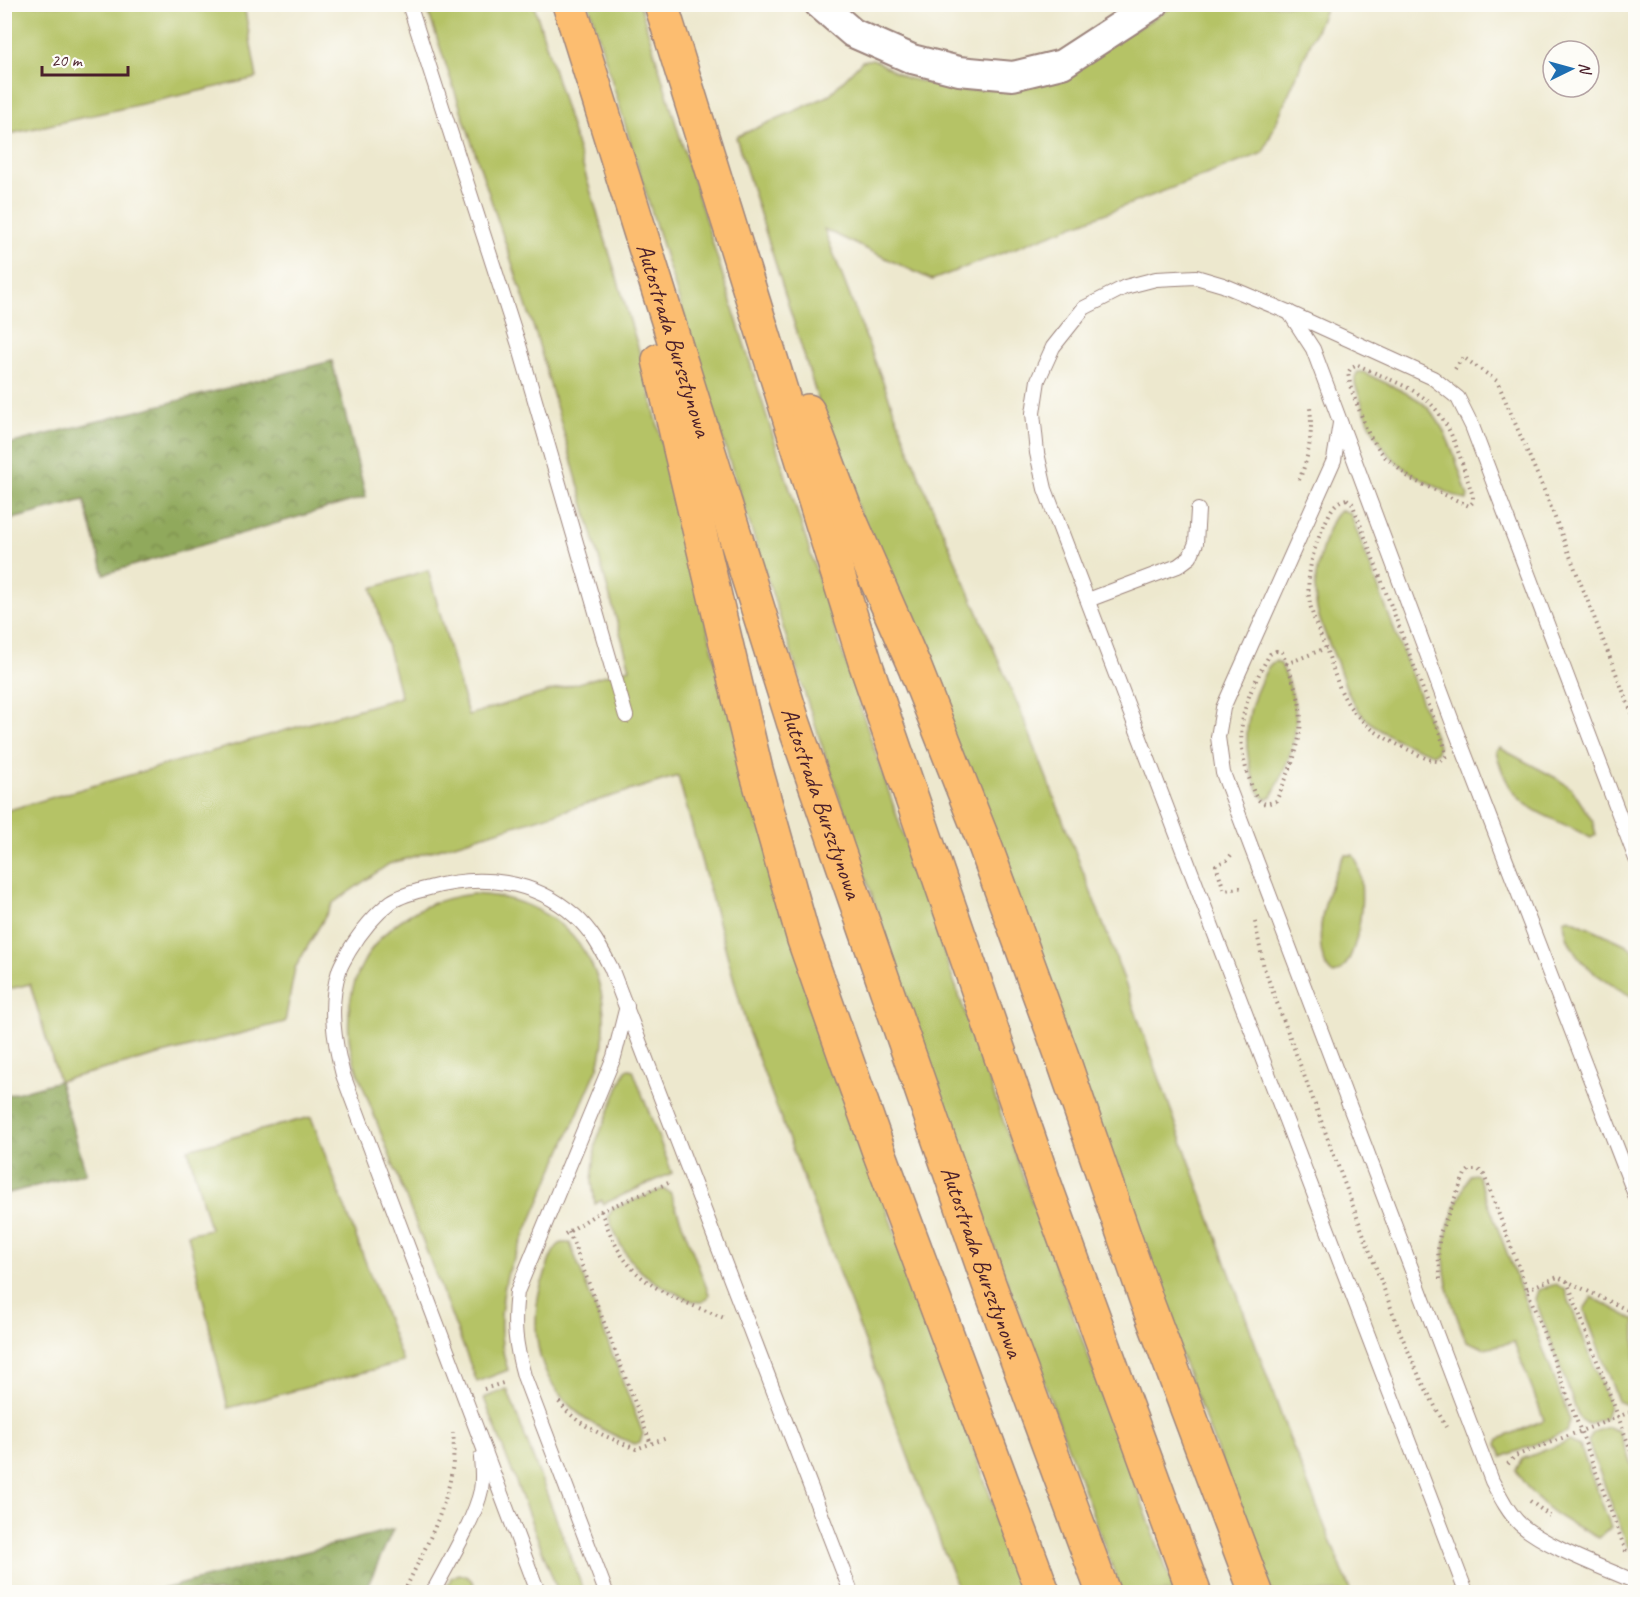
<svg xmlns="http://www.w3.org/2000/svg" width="1640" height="1597" viewBox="0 0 1640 1597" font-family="Caveat,sans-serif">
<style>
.grass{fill:#b5c366;stroke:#807148;stroke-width:1.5}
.forest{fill:url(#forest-crowns);stroke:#6d6443;stroke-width:1.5}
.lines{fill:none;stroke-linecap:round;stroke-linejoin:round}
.lane-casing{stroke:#9c847c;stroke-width:16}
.street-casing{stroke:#9c847c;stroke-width:32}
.highway-casing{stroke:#9c847c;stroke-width:36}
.path{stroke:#9c847c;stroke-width:4;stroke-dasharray:1.5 4.5;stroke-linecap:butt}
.lane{stroke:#fff;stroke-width:14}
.street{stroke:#fff;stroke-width:28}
.highway{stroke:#fcbd6f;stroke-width:33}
.labels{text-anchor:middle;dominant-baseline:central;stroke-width:6;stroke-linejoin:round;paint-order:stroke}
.street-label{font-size:24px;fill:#4a1f2b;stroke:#fdfcf7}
</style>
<defs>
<pattern id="forest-crowns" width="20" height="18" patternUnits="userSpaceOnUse" patternTransform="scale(1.5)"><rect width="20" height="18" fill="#90a95b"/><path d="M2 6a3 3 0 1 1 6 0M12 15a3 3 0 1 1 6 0" fill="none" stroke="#78894b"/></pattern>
</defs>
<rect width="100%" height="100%" fill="#fdfcf7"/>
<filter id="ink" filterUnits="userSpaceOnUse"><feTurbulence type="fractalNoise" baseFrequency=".0167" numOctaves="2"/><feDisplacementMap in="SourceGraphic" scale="12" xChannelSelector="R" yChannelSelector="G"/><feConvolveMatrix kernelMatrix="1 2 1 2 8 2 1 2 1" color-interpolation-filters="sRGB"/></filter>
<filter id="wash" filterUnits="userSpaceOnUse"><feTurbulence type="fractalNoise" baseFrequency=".008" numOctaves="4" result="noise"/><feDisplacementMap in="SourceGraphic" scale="24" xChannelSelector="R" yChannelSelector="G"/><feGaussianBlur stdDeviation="1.35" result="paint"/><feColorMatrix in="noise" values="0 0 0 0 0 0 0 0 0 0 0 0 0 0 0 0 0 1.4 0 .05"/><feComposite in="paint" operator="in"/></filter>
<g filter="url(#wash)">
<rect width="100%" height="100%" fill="#ede8ce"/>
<g class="grass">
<path d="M 4,5 L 244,5 L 257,78 L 5,135 Z"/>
<path d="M 426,5 L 534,5 L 641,357 L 714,654 L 845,1095 L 1025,1592 L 959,1592 L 748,1031 L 678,776 L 389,864 L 333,903 L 295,968 L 285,1022 L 59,1081 L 30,984 L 5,990 L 5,811 L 401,697 L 372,588 L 428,570 L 468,715 L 630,668 L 537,338 Z"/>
<path d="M 589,5 L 640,5 C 711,241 785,477 862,712 C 960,1007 1067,1300 1175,1592 L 1122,1592 L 1113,1569 C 1060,1424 1005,1279 954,1133 C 823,760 702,383 589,5 Z"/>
<path d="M 1175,5 L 1327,5 L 1263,153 L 932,280 L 824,229 L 920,478 L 1023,717 L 1111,944 L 1289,1437 L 1351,1592 L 1271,1592 L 823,416 L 736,137 L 828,96 L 862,61 L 873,59 L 906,78 L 965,91 L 1015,87 L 1140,27 Z"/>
<path d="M 1358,372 L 1363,372 C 1381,381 1400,389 1417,399 C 1446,417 1457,466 1468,496 L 1467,500 C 1456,498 1446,491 1437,487 C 1391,465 1376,446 1360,398 C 1357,389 1351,380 1358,372 Z"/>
<path d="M 1342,510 L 1350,513 L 1438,745 L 1437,752 L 1433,754 C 1405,744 1374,733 1356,707 C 1347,695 1343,679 1338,665 C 1331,647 1321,628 1317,609 C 1312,584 1318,560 1326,537 C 1329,527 1333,515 1342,510 Z"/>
<path d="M 1276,661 L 1281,664 C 1285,674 1289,684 1292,694 C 1303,730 1288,766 1271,797 L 1266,799 C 1258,794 1257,788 1254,780 C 1242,746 1246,711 1262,679 C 1266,671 1268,664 1276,661 Z"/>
<path d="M 1500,748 L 1556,778 L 1572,789 L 1593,822 L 1596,835 L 1591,838 C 1544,811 1511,814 1496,751 Z"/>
<path d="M 1345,855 L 1353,855 C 1370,874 1361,970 1333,974 C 1306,953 1328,878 1345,855 Z"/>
<path d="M 473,894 C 570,898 623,974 598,1067 L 507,1275 C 500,1307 497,1339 508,1370 L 477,1382 L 364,1089 C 358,1072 350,1055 349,1036 C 343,957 397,902 473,894 Z"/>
<path d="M 1569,918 L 1627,945 L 1635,952 L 1635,998 C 1605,982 1566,960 1564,920 Z"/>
<path d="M 630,1069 L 633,1070 L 672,1173 L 603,1204 L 602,1200 L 595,1204 L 592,1181 L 596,1142 L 626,1070 Z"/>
<path d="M 311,1117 L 403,1362 L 228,1408 L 188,1234 L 210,1229 L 188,1149 Z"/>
<path d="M 1475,1174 L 1478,1176 L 1570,1420 L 1566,1432 L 1502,1457 L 1497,1444 L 1499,1439 L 1544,1420 L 1514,1342 L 1484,1348 L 1466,1341 C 1453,1306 1437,1270 1447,1232 C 1451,1213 1462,1193 1469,1175 Z"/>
<path d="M 663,1189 L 670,1192 L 709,1294 L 707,1299 L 702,1302 C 693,1303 684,1297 676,1293 C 637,1276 622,1255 608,1216 L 613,1209 Z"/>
<path d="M 561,1243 L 570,1243 L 643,1434 L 640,1442 L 635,1444 C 579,1423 537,1389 536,1325 C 536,1309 537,1294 543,1280 C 547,1268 551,1250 561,1243 Z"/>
<path d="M 1556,1284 L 1565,1290 L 1609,1405 L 1605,1418 L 1588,1424 L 1579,1418 L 1535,1299 L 1538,1290 Z"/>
<path d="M 1592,1297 L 1635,1320 L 1635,1405 L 1631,1407 L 1618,1401 L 1584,1309 Z"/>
<path d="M 507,1389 L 584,1592 L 558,1592 L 484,1398 Z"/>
<path d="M 1635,1416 L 1635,1449 L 1627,1427 Z"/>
<path d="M 1608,1427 L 1619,1431 L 1635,1475 L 1635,1553 L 1627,1544 L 1588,1442 L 1593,1432 Z"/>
<path d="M 1569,1441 L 1580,1446 L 1611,1527 L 1599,1538 C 1564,1521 1535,1506 1516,1470 L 1522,1459 Z"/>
<path d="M 459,1574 C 470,1576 475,1582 476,1592 L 445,1592 L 451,1578 Z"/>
</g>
<g class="forest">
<path d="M 332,361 L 366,497 L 104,574 L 84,500 L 5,521 L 5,445 Z"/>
<path d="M 59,1081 L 86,1173 L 5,1194 L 5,1096 Z"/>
<path d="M 393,1529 L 365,1592 L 151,1592 Z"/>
</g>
</g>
<g filter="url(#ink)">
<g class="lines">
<g class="lane-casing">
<g id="lane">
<path d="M 409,4 L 519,345 L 626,716"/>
<path d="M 1289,312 L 1313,349 L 1452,721 L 1636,1197"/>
<path d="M 1340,423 L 1334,460 L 1223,708 L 1218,737 L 1223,773 L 1492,1481 C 1500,1496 1508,1512 1520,1524 C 1546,1547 1602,1567 1636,1582"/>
<path d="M 1088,600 L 1178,566 L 1190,557 L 1196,543 L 1198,510"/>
<path d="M 433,1592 C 447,1565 475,1519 481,1490 C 483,1479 482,1468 481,1458"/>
<path d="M 538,1592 L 343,1075 C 334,1041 328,1005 339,971 C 341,964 346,957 349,951 C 360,933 374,915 391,902 C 401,895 417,891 429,888 C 480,874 534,879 575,916 C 592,931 601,949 611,968 L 851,1592"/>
<path d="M 606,1592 L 524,1376 C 515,1343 513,1326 517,1292 L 614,1057 L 627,1006"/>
<path d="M 1466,1592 L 1045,489 L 1037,453 L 1033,413 L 1038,380 L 1053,347 L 1084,308 L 1125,287 L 1156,279 L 1196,277 L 1223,285 L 1288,312 L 1433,378 L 1458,398 L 1472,426 L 1636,859"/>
</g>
</g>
<g class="street-casing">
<path id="street" d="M 819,4 L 853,33 L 912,59 L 959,71 L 1013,76 L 1062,64 L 1154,4"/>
</g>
<g class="highway-casing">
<g id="highway">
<path id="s1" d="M 569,4 L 793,721 L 989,1284 L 1103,1592"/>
<path d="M 661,4 L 866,665 L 1044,1182 L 1194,1592"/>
<path d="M 659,360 L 756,770 L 804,940 L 878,1149 L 1043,1592"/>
<path d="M 808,411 L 844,506 L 915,668 L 983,840 L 1064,1062 L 1147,1302 L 1256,1592"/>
</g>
</g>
<g class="path">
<path d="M 1358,365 C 1378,375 1402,383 1420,395 C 1452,416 1461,463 1473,496 L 1473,502 L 1469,506 L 1411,479 L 1384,456 L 1369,435 L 1351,389 L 1348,373 L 1351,368 Z"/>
<path d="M 1455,369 L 1463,357 L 1497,381 L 1546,495 L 1636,724"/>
<path d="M 1299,480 C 1309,457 1313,433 1310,408"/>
<path d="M 1347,499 L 1352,503 L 1444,745 L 1446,756 L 1441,761 C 1429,762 1418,754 1407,749 C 1382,738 1357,722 1344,697 C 1337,684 1333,668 1328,654 C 1321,636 1311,616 1309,597 C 1306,573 1315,543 1326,521 C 1331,511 1334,501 1347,499 Z"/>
<path d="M 1276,651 L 1282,652 C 1288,668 1295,684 1299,701 C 1306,737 1290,770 1276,801 L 1266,804 C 1254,801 1253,789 1249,778 C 1232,728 1245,698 1270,654 Z"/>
<path d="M 1286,664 L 1326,648"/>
<path d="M 1231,855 L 1227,860 L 1216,865 L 1224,890 L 1240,888 L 1245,889"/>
<path d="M 1255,922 L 1264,968 L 1400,1332 L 1419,1376 L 1446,1427"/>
<path d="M 601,1211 C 606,1224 611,1237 618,1249 C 640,1289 685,1302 724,1318"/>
<path d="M 569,1232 L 651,1444"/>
<path d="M 565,1234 L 601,1211 L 671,1182"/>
<path d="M 1440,1279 L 1438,1250 L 1440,1233 L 1465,1174 L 1469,1170 L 1479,1170 L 1484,1175 L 1627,1554"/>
<path d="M 1567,1281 L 1636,1464"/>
<path d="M 1527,1289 L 1558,1277 L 1636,1314"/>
<path d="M 484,1389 L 506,1382"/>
<path d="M 559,1402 C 578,1427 608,1437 636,1449 L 667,1438"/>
<path d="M 1508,1464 L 1515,1456 L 1636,1410"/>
<path d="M 1530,1501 L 1550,1516"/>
<path d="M 404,1592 C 427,1543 459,1490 453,1433"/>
</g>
<use href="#lane" class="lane"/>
<use href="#street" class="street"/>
<use href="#highway" class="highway"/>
</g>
</g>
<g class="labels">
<g class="street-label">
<text stroke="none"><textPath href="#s1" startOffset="352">Autostrada Bursztynowa</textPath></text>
<text stroke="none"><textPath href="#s1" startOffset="838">Autostrada Bursztynowa</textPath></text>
<text stroke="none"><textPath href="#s1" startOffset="1324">Autostrada Bursztynowa</textPath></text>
</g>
</g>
<rect width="1640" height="1597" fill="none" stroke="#fdfcf7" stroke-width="24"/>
<g transform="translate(1571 69) rotate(85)"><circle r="28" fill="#fdfcf7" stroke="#b5a4a5" stroke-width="1.5"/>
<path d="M0-4.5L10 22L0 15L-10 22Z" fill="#1f6fb2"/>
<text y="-9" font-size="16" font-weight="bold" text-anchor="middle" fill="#4a1f2b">N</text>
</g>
<path d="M42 66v9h86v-9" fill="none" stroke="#4a1f2b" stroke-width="3"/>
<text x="51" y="66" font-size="18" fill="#4a1f2b" stroke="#fdfcf7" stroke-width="4.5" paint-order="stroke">20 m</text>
</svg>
